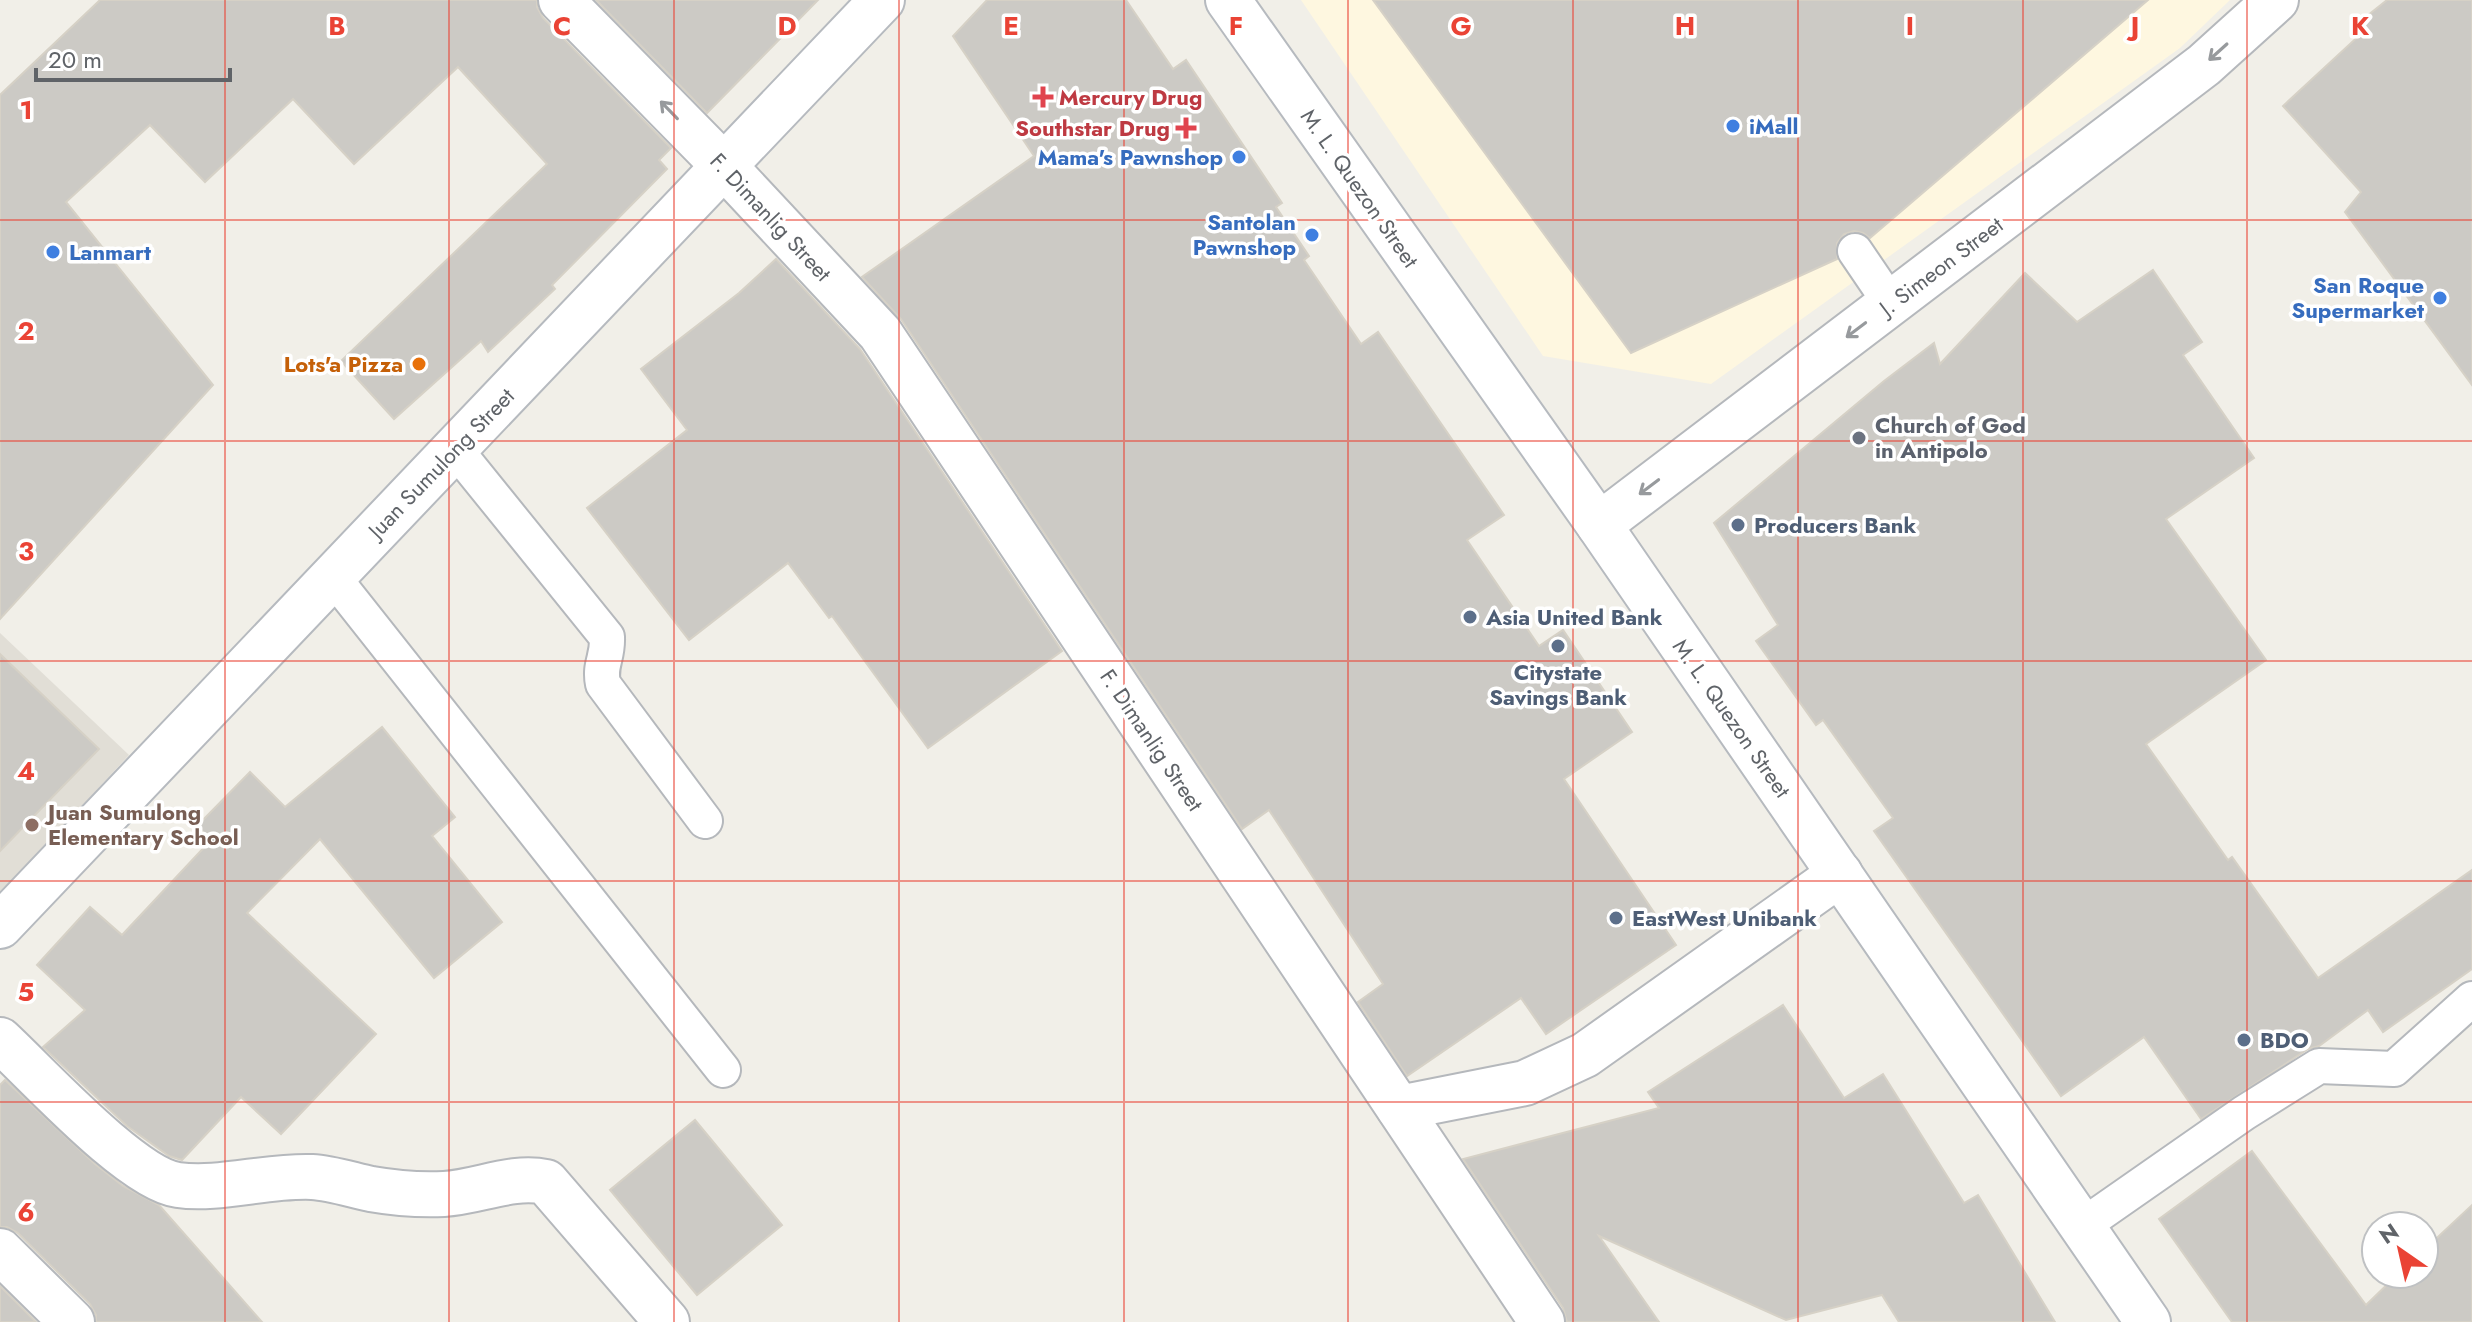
<svg xmlns="http://www.w3.org/2000/svg" width="2472" height="1322" viewBox="0 0 2472 1322" font-family="Jost,sans-serif">
<style>
.commercial{fill:#fef7e0}
.education{fill:#e1ded6}
.building{fill:#cccac5;stroke:#d6d1c6;stroke-width:2}
.lines{fill:none;stroke-linecap:round;stroke-linejoin:round}
.service-casing{stroke:#b5b8bc;stroke-width:38}
.minor-casing{stroke:#b5b8bc;stroke-width:48}
.secondary-casing{stroke:#b6babf;stroke-width:48}
.service{stroke:#fff;stroke-width:34}
.minor{stroke:#fff;stroke-width:44}
.secondary{stroke:#fff;stroke-width:44}
.oneway{stroke:#979a9d}
.grid{fill:none;stroke:#ea4335;stroke-width:2;stroke-opacity:0.55}
.health-dot{fill:#e0444e;stroke:#fff;stroke-width:3}
.shop-dot{fill:#3f7fe0;stroke:#fff;stroke-width:3}
.food-dot{fill:#e8710a;stroke:#fff;stroke-width:3}
.worship-dot{fill:#6b7280;stroke:#fff;stroke-width:3}
.service-dot{fill:#5c6f8a;stroke:#fff;stroke-width:3}
.education-dot{fill:#8d6e63;stroke:#fff;stroke-width:3}
.labels{text-anchor:middle;dominant-baseline:central;stroke-width:7;stroke-linejoin:round;paint-order:stroke}
.health-label{font-size:22px;font-weight:bold;fill:#be3a42;stroke:#fff;text-anchor:start}
.shop-label{font-size:22px;font-weight:bold;fill:#366cbe;stroke:#fff;text-anchor:end}
.street-label{font-size:22px;fill:#5f6368;stroke:#fff}
.food-label{font-size:22px;font-weight:bold;fill:#c56008;stroke:#fff;text-anchor:end}
.worship-label{font-size:22px;font-weight:bold;fill:#5b616d;stroke:#fff;text-anchor:start}
.service-label{font-size:22px;font-weight:bold;fill:#4e5e75;stroke:#fff;text-anchor:start}
.education-label{font-size:22px;font-weight:bold;fill:#785e54;stroke:#fff;text-anchor:start}
.grid-label{font-size:26px;text-anchor:middle;font-weight:bold;fill:#ea4335;stroke:#fff;stroke-width:7;stroke-linejoin:round;paint-order:stroke}
</style>
<rect width="100%" height="100%" fill="#f1efe8"/>
<path class="commercial" d="M 1301,0 L 2230,0 L 2180,48 L 1711,384 L 1543,356 Z"/>
<path class="education" d="M 0,633 L 129,755 L 0,894 Z"/>
<g class="building">
<path d="M 100,0 L 537,0 L 537,7 L 543,18 L 671,148 L 659,160 L 667,169 L 552,285 L 555,289 L 488,352 L 481,341 L 394,419 L 341,361 L 547,164 L 458,67 L 354,164 L 293,99 L 205,182 L 150,125 L 66,202 L 213,385 L 0,619 L 0,95 Z"/>
<path d="M 596,0 L 818,0 L 707,113 Z"/>
<path d="M 987,0 L 1126,0 L 1173,69 L 1186,60 L 1282,203 L 1276,207 L 1309,256 L 1304,260 L 1361,344 L 1378,332 L 1504,515 L 1467,540 L 1539,646 L 1563,630 L 1632,732 L 1564,779 L 1676,945 L 1546,1034 L 1521,998 L 1407,1076 L 1358,1002 L 1383,984 L 1269,810 L 1242,829 L 901,319 L 862,277 L 1034,156 L 953,36 Z"/>
<path d="M 1373,0 L 2148,0 L 1870,238 L 1863,233 L 1854,231 L 1844,234 L 1837,243 L 1837,259 L 1631,353 Z"/>
<path d="M 2387,0 L 2472,0 L 2472,385 L 2345,212 L 2361,192 L 2283,106 L 2363,32 L 2357,24 Z"/>
<path d="M 776,259 L 860,349 L 1062,651 L 928,748 L 832,616 L 829,618 L 788,563 L 689,640 L 587,508 L 687,430 L 641,369 L 739,293 Z"/>
<path d="M 2153,270 L 2202,342 L 2183,355 L 2254,458 L 2166,519 L 2266,660 L 2146,744 L 2228,860 L 2232,857 L 2318,978 L 2472,870 L 2472,969 L 2383,1032 L 2368,1010 L 2319,1046 L 2308,1049 L 2201,1119 L 2144,1037 L 2061,1096 L 1874,831 L 1893,818 L 1823,720 L 1816,725 L 1756,641 L 1778,625 L 1714,523 L 1884,381 L 1934,343 L 1940,364 L 2025,273 L 2077,322 Z"/>
<path d="M 0,654 L 99,749 L 0,851 Z"/>
<path d="M 382,727 L 455,817 L 432,836 L 502,922 L 434,978 L 320,839 L 247,913 L 376,1034 L 281,1134 L 241,1097 L 182,1160 L 169,1156 L 127,1126 L 43,1047 L 85,1010 L 37,965 L 90,907 L 122,935 L 211,840 L 197,826 L 250,772 L 285,807 Z"/>
<path d="M 1783,1005 L 1844,1098 L 1883,1074 L 1964,1203 L 1978,1195 L 2055,1322 L 1899,1322 L 1882,1295 L 1786,1320 L 1599,1236 L 1659,1322 L 1567,1322 L 1563,1308 L 1463,1159 L 1659,1108 L 1648,1092 Z"/>
<path d="M 5,1080 L 95,1164 L 123,1186 L 159,1205 L 262,1322 L 96,1322 L 96,1315 L 90,1304 L 18,1233 L 7,1227 L 0,1227 L 0,1085 Z"/>
<path d="M 695,1120 L 782,1225 L 697,1295 L 610,1190 Z"/>
<path d="M 2252,1151 L 2366,1305 L 2398,1274 L 2424,1274 L 2424,1250 L 2472,1205 L 2472,1322 L 2232,1322 L 2159,1219 Z"/>
<path d="M 0,1286 L 36,1322 L 0,1322 Z"/>
</g>
<g class="lines">
<g class="service-casing">
<g id="service">
<path d="M 1855,251 L 1891,304"/>
<path d="M 455,449 L 607,637 C 608,658 599,664 603,684 L 705,821"/>
<path d="M 333,577 L 723,1070"/>
<path d="M 2082,1226 L 2244,1113 L 2319,1066 L 2394,1069 L 2472,999"/>
</g>
</g>
<g class="minor-casing">
<g id="minor">
<path d="M 561,0 L 724,166 L 880,333 L 1542,1322"/>
<path d="M 1599,525 L 2204,65 L 2276,0"/>
<path d="M 0,1040 C 37,1074 132,1179 178,1185 C 218,1191 268,1175 312,1177 C 331,1178 352,1185 371,1189 C 394,1193 422,1195 444,1194 C 479,1192 511,1175 546,1182 L 667,1322"/>
<path d="M 1399,1108 L 1525,1083 L 1585,1055 L 1840,874"/>
<path d="M 0,1251 L 72,1322"/>
</g>
</g>
<g class="secondary-casing">
<g id="secondary">
<path d="M 1228,0 L 1599,525 L 2148,1322"/>
<path d="M 0,926 L 882,0"/>
</g>
</g>
<use href="#service" class="service"/>
<use href="#minor" class="minor"/>
<use href="#secondary" class="secondary"/>
</g>
<defs><path id="oneway-shaft" d="M-6 0H5M1.5-3L5.5 0L1.5 3" fill="none" stroke-width="1.6" stroke-linecap="round" stroke-linejoin="round" transform="scale(2)"/></defs>
<g class="oneway">
<use href="#oneway-shaft" transform="translate(2218 52) rotate(138)"/>
<use href="#oneway-shaft" transform="translate(669 110) rotate(-134)"/>
<use href="#oneway-shaft" transform="translate(1856 330) rotate(143)"/>
<use href="#oneway-shaft" transform="translate(1649 487) rotate(143)"/>
</g>
<path class="grid" d="M 225,0 L 225,1322M 449,0 L 449,1322M 674,0 L 674,1322M 899,0 L 899,1322M 1124,0 L 1124,1322M 1348,0 L 1348,1322M 1573,0 L 1573,1322M 1798,0 L 1798,1322M 2023,0 L 2023,1322M 2247,0 L 2247,1322M 0,220 L 2472,220M 0,441 L 2472,441M 0,661 L 2472,661M 0,881 L 2472,881M 0,1102 L 2472,1102"/>
<g class="health-dot">
<path d="M1039 85h8v8h8v8h-8v8h-8v-8h-8v-8h8z"/>
<path d="M1182 116h8v8h8v8h-8v8h-8v-8h-8v-8h8z"/>
</g>
<g class="shop-dot">
<circle cx="1733" cy="126" r="8"/>
<circle cx="1239" cy="157" r="8"/>
<circle cx="1312" cy="235" r="8"/>
<circle cx="53" cy="252" r="8"/>
<circle cx="2440" cy="298" r="8"/>
</g>
<circle class="food-dot" cx="419" cy="364" r="8"/>
<circle class="worship-dot" cx="1859" cy="438" r="8"/>
<g class="service-dot">
<circle cx="1738" cy="525" r="8"/>
<circle cx="1470" cy="617" r="8"/>
<circle cx="1558" cy="646" r="8"/>
<circle cx="1616" cy="918" r="8"/>
<circle cx="2244" cy="1040" r="8"/>
</g>
<circle class="education-dot" cx="32" cy="825" r="8"/>
<g class="labels">
<g class="health-label">
<text x="1059" y="97">Mercury Drug</text>
<text x="1170" y="128" text-anchor="end">Southstar Drug</text>
</g>
<g class="shop-label">
<text x="1749" y="126" text-anchor="start">iMall</text>
<text x="1223" y="157">Mama's Pawnshop</text>
<text x="1296" y="222">Santolan<tspan x="1296" dy="25">Pawnshop</tspan></text>
<text x="69" y="252" text-anchor="start">Lanmart</text>
<text x="2424" y="285">San Roque<tspan x="2424" dy="25">Supermarket</tspan></text>
</g>
<g class="street-label">
<text transform="translate(1360 188) rotate(55)">M. L. Quezon Street</text>
<text transform="translate(771 217) rotate(47)">F. Dimanlig Street</text>
<text transform="translate(1941 266) rotate(-37)">J. Simeon Street</text>
<text transform="translate(441 463) rotate(-46)">Juan Sumulong Street</text>
<text transform="translate(1732 718) rotate(55)">M. L. Quezon Street</text>
<text transform="translate(1152 740) rotate(56)">F. Dimanlig Street</text>
</g>
<g class="food-label">
<text x="403" y="364">Lots'a Pizza</text>
</g>
<g class="worship-label">
<text x="1875" y="425">Church of God<tspan x="1875" dy="25">in Antipolo</tspan></text>
</g>
<g class="service-label">
<text x="1754" y="525">Producers Bank</text>
<text x="1486" y="617">Asia United Bank</text>
<text x="1558" y="672" text-anchor="middle">Citystate<tspan x="1558" dy="25">Savings Bank</tspan></text>
<text x="1632" y="918">EastWest Unibank</text>
<text x="2260" y="1040">BDO</text>
</g>
<g class="education-label">
<text x="48" y="812">Juan Sumulong<tspan x="48" dy="25">Elementary School</tspan></text>
</g>
</g>
<g class="grid-label">
<text x="337" y="35">B</text>
<text x="562" y="35">C</text>
<text x="787" y="35">D</text>
<text x="1011" y="35">E</text>
<text x="1236" y="35">F</text>
<text x="1461" y="35">G</text>
<text x="1685" y="35">H</text>
<text x="1910" y="35">I</text>
<text x="2135" y="35">J</text>
<text x="2360" y="35">K</text>
<text x="26" y="119">1</text>
<text x="26" y="340">2</text>
<text x="26" y="560">3</text>
<text x="26" y="780">4</text>
<text x="26" y="1001">5</text>
<text x="26" y="1221">6</text>
</g>
<g transform="translate(2400 1250) rotate(326)"><circle r="38" fill="#ffffff" stroke="#bfc1c3" stroke-width="2"/>
<path d="M0-6L14 30L0 20L-14 30Z" fill="#ea4335"/>
<text y="-12" font-size="22" font-weight="bold" text-anchor="middle" fill="#5f6368">N</text>
</g>
<path d="M36 68v12h194v-12" fill="none" stroke="#5f6368" stroke-width="4"/>
<text x="48" y="68" font-size="24" fill="#5f6368" stroke="#ffffff" stroke-width="6" paint-order="stroke">20 m</text>
</svg>
